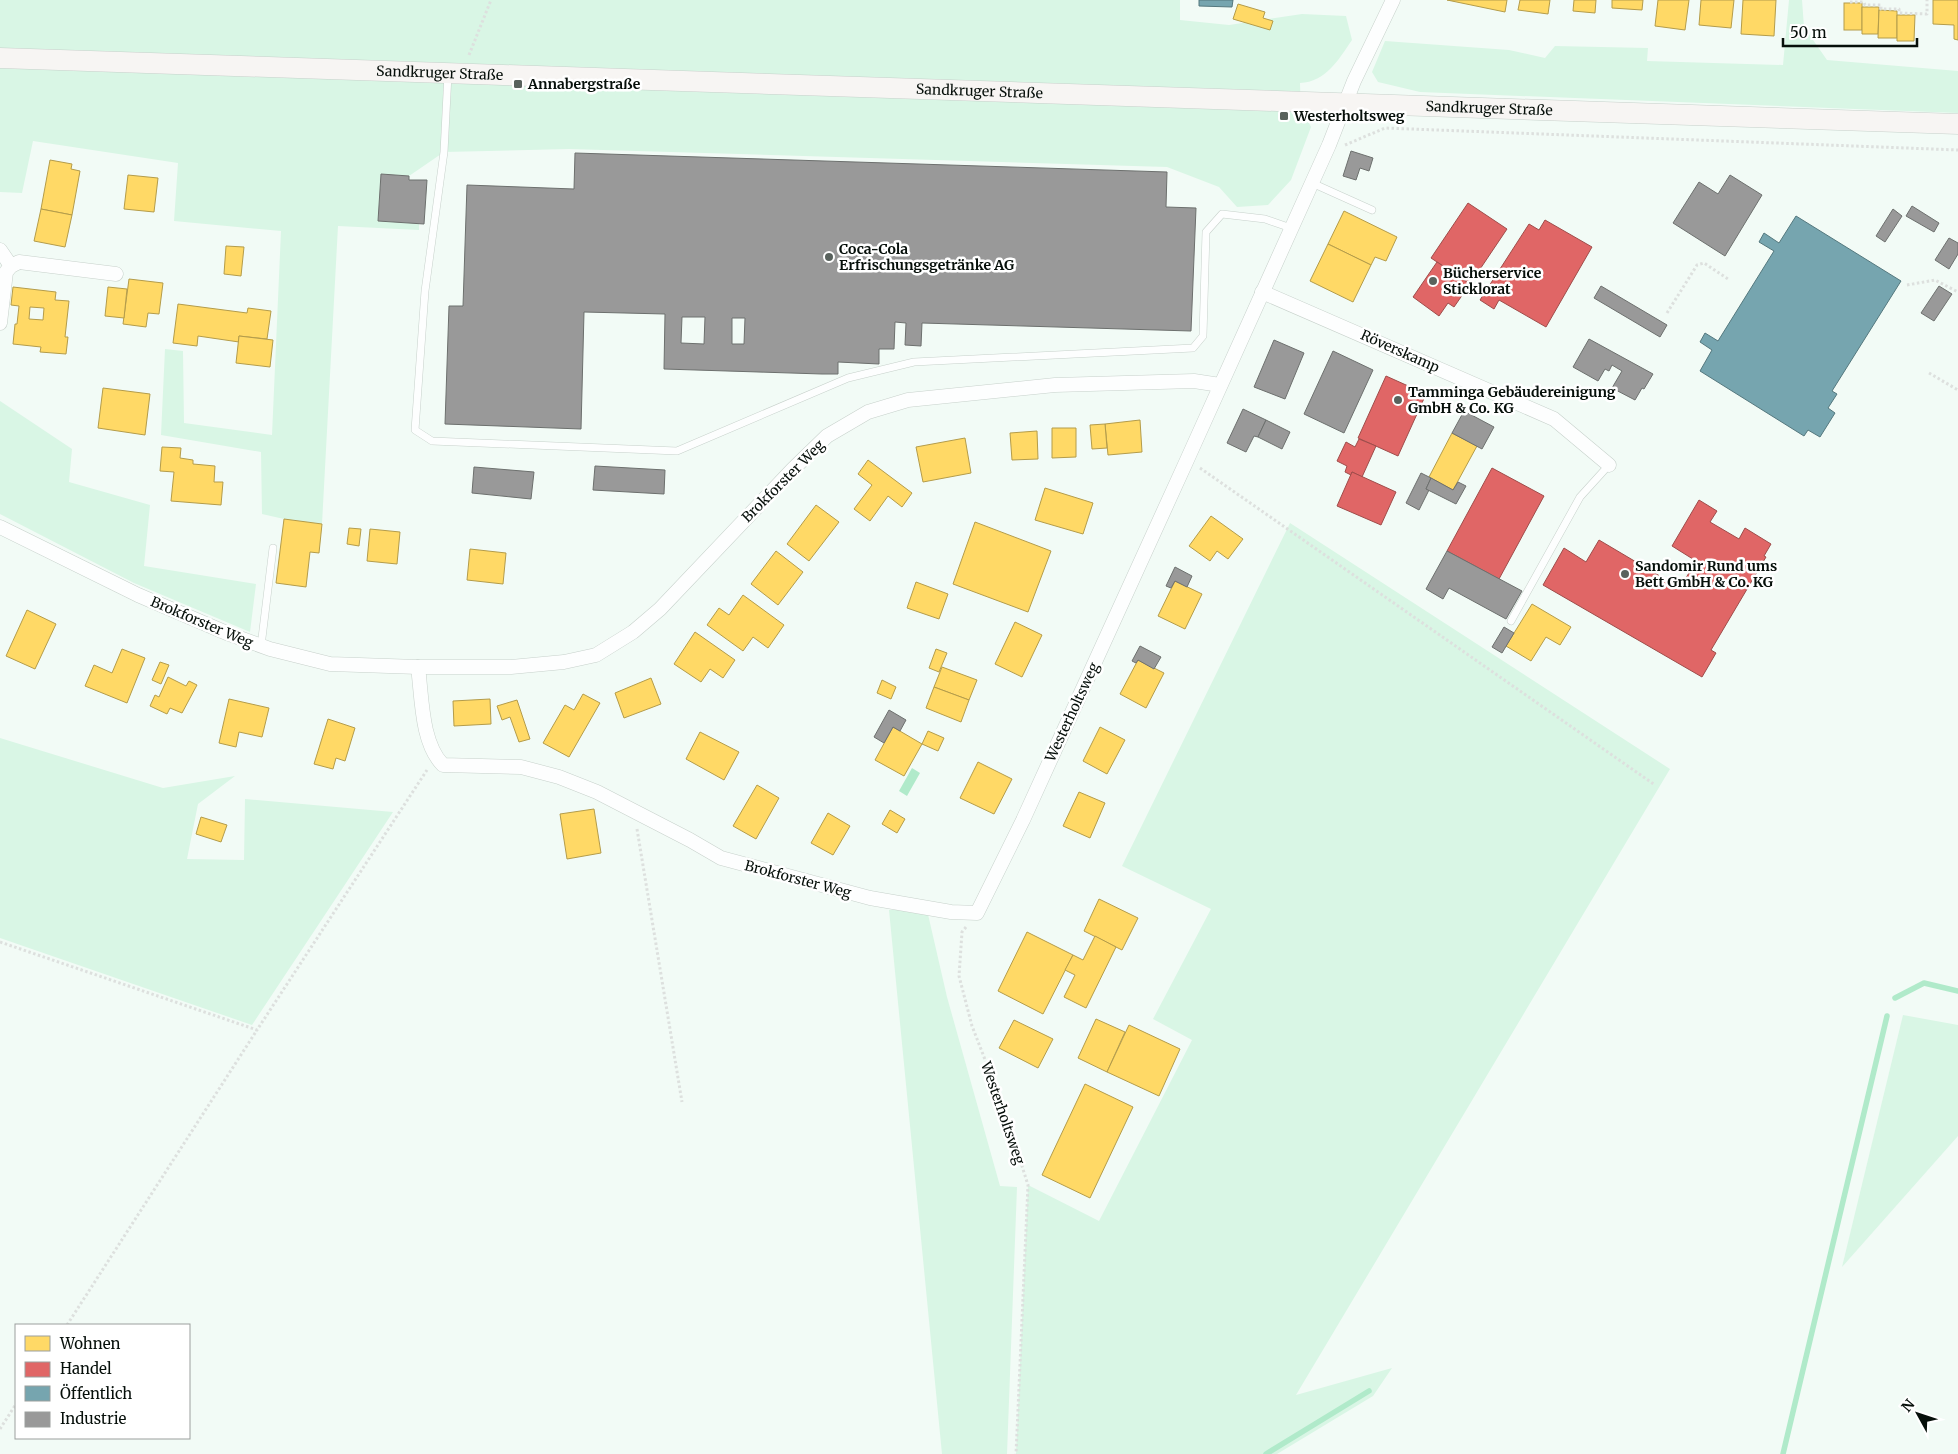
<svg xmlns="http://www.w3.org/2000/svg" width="1958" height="1454" viewBox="0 0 1958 1454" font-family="Merriweather,serif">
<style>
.green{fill:#d9f6e5}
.water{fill:#b0eaca}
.homes{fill:#ffd966;stroke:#b49c4a;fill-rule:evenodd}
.shops{fill:#e06666;stroke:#9f4c4a}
.public{fill:#76a5af;stroke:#54787e}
.industry{fill:#999;stroke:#6d706e;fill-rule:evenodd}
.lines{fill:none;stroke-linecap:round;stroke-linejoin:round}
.stream{stroke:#b0eaca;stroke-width:5.5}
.lane-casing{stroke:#c7d1cb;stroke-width:8}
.street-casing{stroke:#c7d1cb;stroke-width:15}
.secondary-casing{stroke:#c7d1cb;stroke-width:21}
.path{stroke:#dde0de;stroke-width:3;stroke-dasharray:2.5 2.5;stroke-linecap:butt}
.lane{stroke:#fdfefe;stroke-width:7}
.street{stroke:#fdfefe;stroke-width:14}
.secondary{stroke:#f7f5f3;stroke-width:20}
.poi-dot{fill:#59625d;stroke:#fff;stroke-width:2}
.labels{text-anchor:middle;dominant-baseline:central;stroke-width:5;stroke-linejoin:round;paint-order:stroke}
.street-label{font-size:14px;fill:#060f0a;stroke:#fff}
.poi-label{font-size:14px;font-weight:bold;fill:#060f0a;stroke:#fff;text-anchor:start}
</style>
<rect width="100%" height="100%" fill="#f2fbf6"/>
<g class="green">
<path d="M 0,0 L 1180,0 L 1180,20 L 1229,25 L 1302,14 L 1346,16 L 1352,40 C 1339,59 1326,82 1300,83 L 1301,119 L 1309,123 L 1311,127 L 1291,180 L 1268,205 L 1237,207 L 1219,187 L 1167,167 L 569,149 L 444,152 L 409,176 L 381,174 L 378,221 L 419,223 L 419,230 L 338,226 L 322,524 L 284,519 L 262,514 L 261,452 L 161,435 L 165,349 L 183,351 L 184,423 L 272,435 L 281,231 L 174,221 L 178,163 L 33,141 L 22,193 L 0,192 Z"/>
<path d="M 1789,0 L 1802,0 L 1804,27 L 1827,60 L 1958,71 L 1958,113 L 1420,92 L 1378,82 L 1372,72 L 1385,41 L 1509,50 L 1545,58 L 1555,46 L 1648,48 L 1647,61 L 1783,65 Z"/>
<path d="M 0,401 L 72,449 L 69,482 L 150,505 L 144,566 L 256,584 L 250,632 L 134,583 L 0,514 Z"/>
<path d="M 1290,523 L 1670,769 L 1296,1395 L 1392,1368 L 1373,1396 L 1277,1454 L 1016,1454 L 1028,1185 L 1099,1221 L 1192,1040 L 1153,1019 L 1211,909 L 1122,866 Z"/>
<path d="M 0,738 L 163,788 L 235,776 L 198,804 L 187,859 L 244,860 L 245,799 L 393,812 L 252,1025 L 0,938 Z"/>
<path d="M 889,910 L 927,910 L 947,997 L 1000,1186 L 1017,1187 L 1007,1454 L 942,1454 Z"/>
<path d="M 1903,1015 L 1958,1025 L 1958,1136 L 1842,1267 Z"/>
</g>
<path class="water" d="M 912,768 L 920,773 L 907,796 L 899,791 Z"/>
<g class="homes">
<path d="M 1447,0 L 1507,0 L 1505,12 Z"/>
<path d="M 1520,0 L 1550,0 L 1548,14 L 1518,10 Z"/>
<path d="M 1574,0 L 1596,0 L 1595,13 L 1573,11 Z"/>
<path d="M 1612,0 L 1643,0 L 1642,10 L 1612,8 Z"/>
<path d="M 1658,0 L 1689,0 L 1685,30 L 1655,26 Z"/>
<path d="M 1701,0 L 1734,0 L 1731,28 L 1699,25 Z"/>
<path d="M 1743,0 L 1776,0 L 1774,36 L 1741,34 Z"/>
<path d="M 1933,0 L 1958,0 L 1958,40 L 1954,39 L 1954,25 L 1933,24 Z"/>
<rect x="1844" y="3" width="18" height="27"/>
<path d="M 1238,4 L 1265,12 L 1263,18 L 1273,21 L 1270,30 L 1233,19 Z"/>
<path d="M 1862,7 L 1879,7 L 1878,34 L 1862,34 Z"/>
<path d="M 1879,10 L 1897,11 L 1897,38 L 1878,38 Z"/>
<path d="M 1897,15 L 1915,15 L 1914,41 L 1897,41 Z"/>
<path d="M 50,160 L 72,164 L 71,169 L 80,171 L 72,215 L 41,209 Z"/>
<path d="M 128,175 L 158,178 L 154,212 L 124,209 Z"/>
<path d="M 41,209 L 72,215 L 65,247 L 34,241 Z"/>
<path d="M 1344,211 L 1397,237 L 1386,261 L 1375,257 L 1371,265 L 1328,244 Z"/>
<path d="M 1328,244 L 1371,265 L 1353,302 L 1310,281 Z"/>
<path d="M 226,246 L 244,247 L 241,276 L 224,274 Z"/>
<path d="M 129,279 L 163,283 L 159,314 L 148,313 L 146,327 L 123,324 Z"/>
<path d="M 13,287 L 56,292 L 55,300 L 69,301 L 65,337 L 68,337 L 66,354 L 40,352 L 41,347 L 13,344 L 15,324 L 17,324 L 19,306 L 11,305 ZM 30,307 L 44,308 L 43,320 L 29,319 Z"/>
<path d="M 108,287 L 127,289 L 124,318 L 105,316 Z"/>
<path d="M 178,304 L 247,313 L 248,308 L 271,311 L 267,339 L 239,336 L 239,342 L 198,336 L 197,346 L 173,343 Z"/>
<path d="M 239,336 L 273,340 L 270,367 L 236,363 Z"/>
<path d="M 103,388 L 150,394 L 145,435 L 98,428 Z"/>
<path d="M 1140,420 L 1142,452 L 1108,455 L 1105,424 Z"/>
<path d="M 1105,424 L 1107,448 L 1092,449 L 1090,425 Z"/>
<path d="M 1052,428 L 1076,428 L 1076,457 L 1052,458 Z"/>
<path d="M 1037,431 L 1038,459 L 1012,460 L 1010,433 Z"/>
<path d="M 1452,433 L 1477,446 L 1453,490 L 1429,477 Z"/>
<path d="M 965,438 L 971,473 L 923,482 L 916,447 Z"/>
<path d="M 162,447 L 181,448 L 180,458 L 193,460 L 193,464 L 215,466 L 214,482 L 223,482 L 221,505 L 171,501 L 174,472 L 160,471 Z"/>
<path d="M 868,460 L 912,493 L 902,507 L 888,496 L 870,521 L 854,509 L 872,485 L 858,474 Z"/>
<path d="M 1045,488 L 1093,503 L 1083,534 L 1035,520 Z"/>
<path d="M 816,505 L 839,522 L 809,561 L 787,544 Z"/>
<path d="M 1211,516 L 1243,539 L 1228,559 L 1217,551 L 1210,561 L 1189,546 Z"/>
<path d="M 284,519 L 322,524 L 319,553 L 310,552 L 306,587 L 276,583 Z"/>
<path d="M 975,522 L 1051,551 L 1028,612 L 953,584 Z"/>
<path d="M 349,528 L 361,529 L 359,546 L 347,544 Z"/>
<path d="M 370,529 L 400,532 L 397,564 L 367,561 Z"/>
<path d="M 470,549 L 506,553 L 503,584 L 467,580 Z"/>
<path d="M 776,551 L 803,572 L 778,605 L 751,584 Z"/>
<path d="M 1175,581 L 1202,594 L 1185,629 L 1158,616 Z"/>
<path d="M 916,582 L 948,594 L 939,619 L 907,608 Z"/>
<path d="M 743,595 L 784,625 L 768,648 L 753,637 L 743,651 L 707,625 L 719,608 L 729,615 Z"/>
<path d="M 1532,604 L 1571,627 L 1560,645 L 1546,637 L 1531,661 L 1506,646 Z"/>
<path d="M 27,610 L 56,624 L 35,669 L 6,656 Z"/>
<path d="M 1015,622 L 1042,635 L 1022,677 L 995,664 Z"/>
<path d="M 695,632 L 735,660 L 723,678 L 710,669 L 701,682 L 674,664 Z"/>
<path d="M 122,649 L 145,658 L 127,703 L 85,686 L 94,665 L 112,673 Z"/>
<path d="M 936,649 L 947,653 L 939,672 L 929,668 Z"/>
<path d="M 1138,660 L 1164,673 L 1146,708 L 1120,694 Z"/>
<path d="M 160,662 L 169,665 L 161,684 L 152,680 Z"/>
<path d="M 942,667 L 977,680 L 969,700 L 934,687 Z"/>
<path d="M 168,677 L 186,686 L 189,681 L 197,685 L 182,713 L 170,708 L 167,714 L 150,706 L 155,695 L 159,697 Z"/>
<path d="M 651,678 L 661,704 L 624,718 L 615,693 Z"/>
<path d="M 882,680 L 896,687 L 891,699 L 877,693 Z"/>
<path d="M 934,687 L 969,700 L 961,722 L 926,708 Z"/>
<path d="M 583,694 L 600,703 L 569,757 L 543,743 L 565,705 L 574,710 Z"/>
<path d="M 229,699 L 269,708 L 262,737 L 239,732 L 236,747 L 219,743 Z"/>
<path d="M 490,699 L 491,724 L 454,726 L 453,701 Z"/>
<path d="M 517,700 L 530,739 L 519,742 L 510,717 L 502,720 L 497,706 Z"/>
<path d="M 328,719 L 355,728 L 345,761 L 336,758 L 333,769 L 314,764 Z"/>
<path d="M 893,727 L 922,744 L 904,776 L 875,760 Z"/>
<path d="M 1100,727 L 1125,740 L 1107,774 L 1083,761 Z"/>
<path d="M 928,731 L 944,738 L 938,751 L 922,744 Z"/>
<path d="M 700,732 L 739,752 L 724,780 L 686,759 Z"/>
<path d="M 978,762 L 1012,779 L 994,814 L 960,798 Z"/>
<path d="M 757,785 L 779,798 L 756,839 L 733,826 Z"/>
<path d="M 1079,792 L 1105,803 L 1090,838 L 1063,826 Z"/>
<path d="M 594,809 L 601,853 L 567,859 L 560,814 Z"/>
<path d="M 890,810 L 905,819 L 897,833 L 882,824 Z"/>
<path d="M 828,813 L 850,826 L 833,855 L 811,843 Z"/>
<path d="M 201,817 L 227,825 L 221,842 L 196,834 Z"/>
<path d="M 1099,899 L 1138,918 L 1122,950 L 1084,931 Z"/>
<path d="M 1027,932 L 1073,955 L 1043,1014 L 998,991 Z"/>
<path d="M 1095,936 L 1116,947 L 1086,1008 L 1064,997 L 1075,975 L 1065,970 L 1073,955 L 1083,960 Z"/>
<path d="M 1096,1019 L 1125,1032 L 1107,1072 L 1078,1058 Z"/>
<path d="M 1014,1020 L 1053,1039 L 1038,1068 L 999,1048 Z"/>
<path d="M 1129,1025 L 1180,1049 L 1159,1096 L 1107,1072 Z"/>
<path d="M 1085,1084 L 1133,1107 L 1090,1198 L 1042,1175 Z"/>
</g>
<g class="shops">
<path d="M 1468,203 L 1507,229 L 1470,284 L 1431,258 Z"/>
<path d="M 1545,220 L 1592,247 L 1546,327 L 1499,300 L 1494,309 L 1480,300 L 1529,224 L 1539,230 Z"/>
<path d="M 1437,262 L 1470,284 L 1454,307 L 1448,303 L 1439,316 L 1413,297 Z"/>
<path d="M 1386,376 L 1426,394 L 1398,456 L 1358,438 Z"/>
<path d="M 1359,439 L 1376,446 L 1362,477 L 1352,472 L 1351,475 L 1345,472 L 1347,466 L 1337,461 L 1346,442 L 1355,447 Z"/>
<path d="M 1492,468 L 1544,496 L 1499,579 L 1447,551 Z"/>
<path d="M 1352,472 L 1396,492 L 1381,525 L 1337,506 Z"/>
<path d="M 1699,500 L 1717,511 L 1710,522 L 1739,539 L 1745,528 L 1771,544 L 1764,556 L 1766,557 L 1711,650 L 1716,653 L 1702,677 L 1543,585 L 1564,548 L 1586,562 L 1599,540 L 1680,588 L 1696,561 L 1672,546 Z"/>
</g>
<g class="public">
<path d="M 1199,0 L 1233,0 L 1232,7 L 1199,6 Z"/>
<path d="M 1796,216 L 1901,281 L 1832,391 L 1837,394 L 1828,408 L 1835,413 L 1820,437 L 1808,430 L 1804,436 L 1700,371 L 1712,350 L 1700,342 L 1705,333 L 1718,341 L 1774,251 L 1759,242 L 1764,233 L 1779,243 Z"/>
</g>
<g class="industry">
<path d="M 1351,151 L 1373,158 L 1369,171 L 1360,168 L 1356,180 L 1343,176 Z"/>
<path d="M 575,153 L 1167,172 L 1166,207 L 1196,208 L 1191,331 L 922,323 L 921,346 L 905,345 L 906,323 L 895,322 L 894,349 L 879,349 L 879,364 L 838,362 L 838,374 L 822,374 L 664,369 L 665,314 L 584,312 L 581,429 L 445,424 L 449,306 L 463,306 L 467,185 L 574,189 ZM 682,317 L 705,317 L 704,344 L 681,343 ZM 732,318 L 745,318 L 744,344 L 732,344 Z"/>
<path d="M 381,174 L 409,176 L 409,180 L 427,180 L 424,224 L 378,221 Z"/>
<path d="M 1730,175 L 1762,195 L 1725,256 L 1673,223 L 1699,182 L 1718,194 Z"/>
<path d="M 1912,206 L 1939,223 L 1934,232 L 1906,216 Z"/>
<path d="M 1893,209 L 1902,216 L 1885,242 L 1876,236 Z"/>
<path d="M 1949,238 L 1958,243 L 1958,254 L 1949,269 L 1935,260 Z"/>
<path d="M 1601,286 L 1667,325 L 1660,337 L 1594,298 Z"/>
<path d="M 1939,286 L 1952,294 L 1934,321 L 1921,313 Z"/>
<path d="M 1589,339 L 1653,374 L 1644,389 L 1642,388 L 1635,400 L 1612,388 L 1622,371 L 1612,365 L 1609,371 L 1605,369 L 1598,381 L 1573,367 Z"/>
<path d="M 1274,340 L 1304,353 L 1285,399 L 1254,387 Z"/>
<path d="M 1333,351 L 1373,370 L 1344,433 L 1304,414 Z"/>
<path d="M 1243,409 L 1266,420 L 1258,437 L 1254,436 L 1246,452 L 1227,443 Z"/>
<path d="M 1464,411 L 1494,427 L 1482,449 L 1452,433 Z"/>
<path d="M 1266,420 L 1290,432 L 1282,449 L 1258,437 Z"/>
<path d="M 595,466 L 665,470 L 664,494 L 593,490 Z"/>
<path d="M 474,467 L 534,472 L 531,499 L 472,493 Z"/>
<path d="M 1421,473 L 1431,478 L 1426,489 L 1429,490 L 1419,510 L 1406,503 Z"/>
<path d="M 1431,478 L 1453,490 L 1458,482 L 1466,486 L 1456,504 L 1426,489 Z"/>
<path d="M 1447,551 L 1522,591 L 1506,619 L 1449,588 L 1443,599 L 1426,589 Z"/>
<path d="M 1175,567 L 1192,576 L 1187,587 L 1175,581 L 1171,588 L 1166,586 Z"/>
<path d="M 1504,627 L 1514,633 L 1502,653 L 1492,647 Z"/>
<path d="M 1140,646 L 1161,657 L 1154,669 L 1138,660 L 1136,663 L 1132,661 Z"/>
<path d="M 889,710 L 906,720 L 900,731 L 893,727 L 884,743 L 874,737 Z"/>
</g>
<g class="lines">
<g class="stream">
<path d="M 1895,998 L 1924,983 L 1958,991"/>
<path d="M 1266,1454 L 1369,1391"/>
<path d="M 1783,1454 L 1887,1016"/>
</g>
<g class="lane-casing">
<g id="lane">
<path d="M 448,74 L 444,152 L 425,291 L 415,430 L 432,441 L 677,451 L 848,378 L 914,362 L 1193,348 L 1203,336 L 1206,232 L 1222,214 L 1265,219 L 1291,228"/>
<path d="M 1312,183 L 1372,210"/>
<path d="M 1511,621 L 1580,497 L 1609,465"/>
<path d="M 261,646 L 273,548"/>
</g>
</g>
<g class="street-casing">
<g id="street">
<path d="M 0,250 L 11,266"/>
<path d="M 1262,292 L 1554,419 L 1609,465"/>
<path d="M 0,323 L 6,272 L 11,266 L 19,262 L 116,274"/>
<path d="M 0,527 L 138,595 L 229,634 L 270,649 L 330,664 L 418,667 L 511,667 L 564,662 L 596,655 L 633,632 L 660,609 L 792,470 L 827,436 L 868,412 L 908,400 L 1055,385 L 1194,381 L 1220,385"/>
<path d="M 418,667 C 422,697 421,743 443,765 L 521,767 L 559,777 L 597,792 L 690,840 L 721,858 L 870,898 L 951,912 L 977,913 L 1023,820 L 1187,460 L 1329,145 L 1354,81 L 1393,0"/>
</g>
</g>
<g class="secondary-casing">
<g id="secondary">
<path id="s1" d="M 0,58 L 1958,124"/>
</g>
</g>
<g class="path">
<path d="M 1850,2 L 1864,2 L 1865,5 L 1881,5 L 1881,9 L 1899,9 L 1899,13 L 1927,14 L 1927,0"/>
<path d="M 469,55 L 491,0"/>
<path d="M 1345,145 L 1385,128 L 1958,150"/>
<path d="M 1907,285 L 1935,280 L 1958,292"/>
<path d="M 1667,313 L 1697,265 L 1704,263 L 1728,279"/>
<path d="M 1929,373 L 1958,390"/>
<path d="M 1200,468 L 1655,785"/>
<path d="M 637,829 L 682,1102"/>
<path d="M 966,927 L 962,932 L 959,976 L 972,1026 L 1003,1106 L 1028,1185 L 1016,1454"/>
<path d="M 0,942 L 257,1030 L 427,770"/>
<path d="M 67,1325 L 257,1030"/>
<path d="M 0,1429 L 16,1404"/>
</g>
<use href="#lane" class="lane"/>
<use href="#street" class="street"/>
<use href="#secondary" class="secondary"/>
</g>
<g class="poi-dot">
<rect x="513" y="79" width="10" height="10" rx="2.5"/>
<rect x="1279" y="111" width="10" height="10" rx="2.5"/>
<circle cx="829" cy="257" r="5"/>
<circle cx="1433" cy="281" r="5"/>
<circle cx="1398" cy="400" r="5"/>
<circle cx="1625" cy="574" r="5"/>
</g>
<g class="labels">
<g class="street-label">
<text stroke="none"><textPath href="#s1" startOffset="440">Sandkruger Straße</textPath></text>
<text stroke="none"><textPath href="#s1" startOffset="980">Sandkruger Straße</textPath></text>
<text stroke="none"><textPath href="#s1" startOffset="1490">Sandkruger Straße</textPath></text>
<text transform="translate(1400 351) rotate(24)">Röverskamp</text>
<text transform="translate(783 481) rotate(-45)">Brokforster Weg</text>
<text transform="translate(202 622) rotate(23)">Brokforster Weg</text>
<text transform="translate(1072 712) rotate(-65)">Westerholtsweg</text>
<text transform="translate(798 879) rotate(15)">Brokforster Weg</text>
<text transform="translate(1003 1113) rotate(71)">Westerholtsweg</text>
</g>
<g class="poi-label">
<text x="528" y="84">Annabergstraße</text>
<text x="1294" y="116">Westerholtsweg</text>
<text x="839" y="249">Coca-Cola<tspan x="839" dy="16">Erfrischungsgetränke AG</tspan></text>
<text x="1443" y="273">Bücherservice<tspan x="1443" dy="16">Sticklorat</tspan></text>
<text x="1408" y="392">Tamminga Gebäudereinigung<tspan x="1408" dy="16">GmbH &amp; Co. KG</tspan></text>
<text x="1635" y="566">Sandomir Rund ums<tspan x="1635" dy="16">Bett GmbH &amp; Co. KG</tspan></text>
</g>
</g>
<rect x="15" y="1324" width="175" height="115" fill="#ffffff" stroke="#9b9f9d"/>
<rect x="25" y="1336" width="25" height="15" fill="#ffd966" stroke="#9b9f9d"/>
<text x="60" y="1349" font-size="15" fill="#060f0a">Wohnen</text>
<rect x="25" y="1362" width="25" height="15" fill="#e06666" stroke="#9b9f9d"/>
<text x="60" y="1374" font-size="15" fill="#060f0a">Handel</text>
<rect x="25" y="1386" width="25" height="15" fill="#76a5af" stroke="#9b9f9d"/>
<text x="60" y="1399" font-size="15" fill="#060f0a">Öffentlich</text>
<rect x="25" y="1412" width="25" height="15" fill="#999999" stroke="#9b9f9d"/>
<text x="60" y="1424" font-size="15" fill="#060f0a">Industrie</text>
<g transform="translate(1918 1414) rotate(310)" stroke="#ffffff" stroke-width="4" paint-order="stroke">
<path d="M0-4L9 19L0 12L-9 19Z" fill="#060f0a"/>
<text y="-8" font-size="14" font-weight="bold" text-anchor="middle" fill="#060f0a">N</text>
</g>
<path d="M1783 38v8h134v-8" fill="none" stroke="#060f0a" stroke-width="2.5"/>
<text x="1790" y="38" font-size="15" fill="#060f0a" stroke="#ffffff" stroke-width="4" paint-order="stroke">50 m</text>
</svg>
